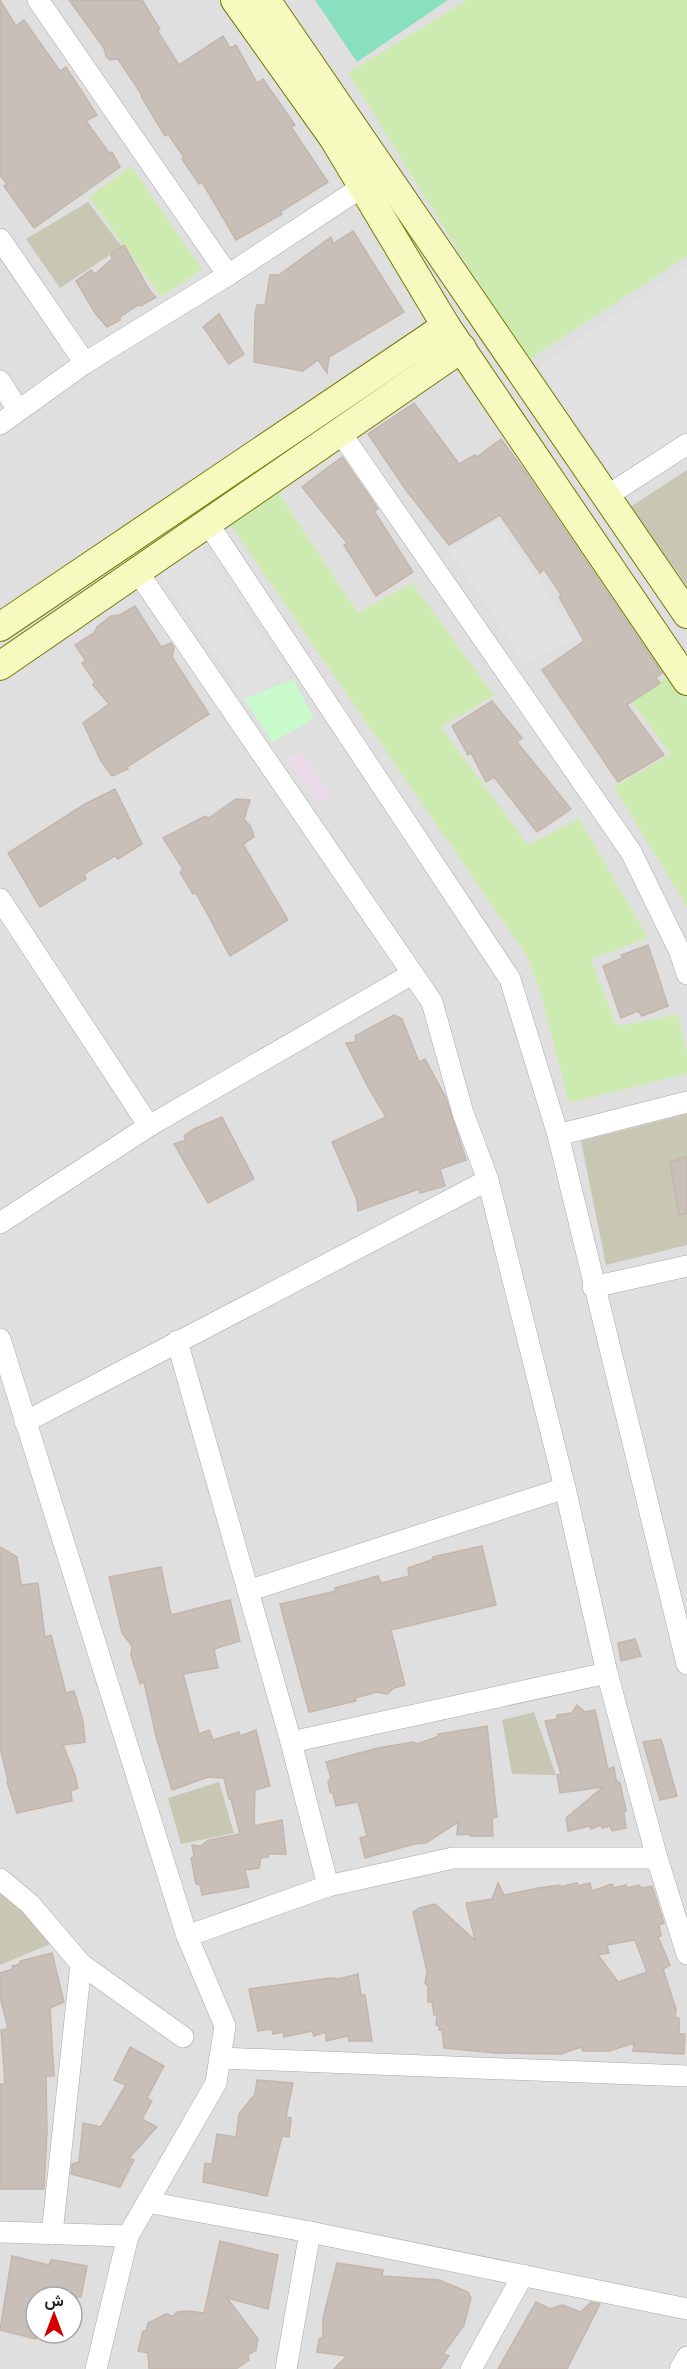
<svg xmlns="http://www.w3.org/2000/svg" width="687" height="2369" viewBox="0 0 687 2369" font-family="Jost,Vazirmatn,sans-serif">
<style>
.residential{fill:#e0dfdf;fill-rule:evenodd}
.industrial{fill:#ebdbe8}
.construction{fill:#c7c7b4}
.grass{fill:#cdebb0}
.park{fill:#c8facc}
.pitch{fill:#88e0be}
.parking{fill:#e2e2e2}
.building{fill:#c7bfb8;stroke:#c4b6ab;stroke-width:1.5;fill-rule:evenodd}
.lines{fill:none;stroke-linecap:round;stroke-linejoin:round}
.street-casing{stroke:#a9a9a9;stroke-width:22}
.secondary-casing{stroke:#707d05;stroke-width:30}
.street{stroke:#fff;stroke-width:21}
.secondary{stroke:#f7fabf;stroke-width:28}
</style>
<rect width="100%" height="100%" fill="#f2efe9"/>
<path class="residential" d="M 0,0 L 687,0 L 687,2369 L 0,2369 ZM 36,2297 L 72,2297 L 72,2333 L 36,2333 Z"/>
<path class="industrial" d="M 301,751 L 332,796 L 318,804 L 286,759 Z"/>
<g class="construction">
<path d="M 88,202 L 122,247 L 60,288 L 26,239 Z"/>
<path d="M 687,470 L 687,586 L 630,507 Z"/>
<path d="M 687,1114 L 687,1245 L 606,1265 L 581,1141 Z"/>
<path d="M 534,1712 L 556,1775 L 512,1774 L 502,1720 Z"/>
<path d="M 219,1782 L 234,1833 L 181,1844 L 168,1798 Z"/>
<path d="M 0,1881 L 55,1942 L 0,1965 Z"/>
</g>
<g class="grass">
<path d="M 467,0 L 687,0 L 687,256 L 527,361 L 348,73 Z"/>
<path d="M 131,166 L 202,269 L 161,297 L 89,197 Z"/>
<path d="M 274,486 L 358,613 L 412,583 L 494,695 L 441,727 L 528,845 L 579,818 L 648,938 L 591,959 L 616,1025 L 626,1025 L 678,1014 L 687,1054 L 687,1074 L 569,1103 L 540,991 L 527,956 L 227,520 Z"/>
<path d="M 672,673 L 687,699 L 687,907 L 614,787 L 671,754 L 632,702 Z"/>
</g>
<path class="park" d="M 293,679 L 314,719 L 273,742 L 244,699 Z"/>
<path class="pitch" d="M 315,0 L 448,0 L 357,62 Z"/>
<g class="parking">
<path d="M 687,265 L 687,432 L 616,479 L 538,367 Z"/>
<path d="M 497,521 L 579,638 L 525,665 L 449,549 Z"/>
<path d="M 194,538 L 290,676 L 244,699 L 155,566 Z"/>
</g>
<g class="building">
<path d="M 0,0 L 16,26 L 24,20 L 60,71 L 66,67 L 97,115 L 86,121 L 109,153 L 112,152 L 120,167 L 34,228 L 4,186 L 7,184 L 0,175 Z"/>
<path d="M 69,0 L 142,0 L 160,29 L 157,30 L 179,65 L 223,36 L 230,48 L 236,45 L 257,83 L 263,79 L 295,125 L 291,127 L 328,182 L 280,212 L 282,214 L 236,240 L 202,182 L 199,184 L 182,159 L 184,157 L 168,134 L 165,136 L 141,96 L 142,95 L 118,59 L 110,60 L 106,56 L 104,48 Z"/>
<path d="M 353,231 L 404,312 L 329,357 L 327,373 L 318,360 L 303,371 L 254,362 L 255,314 L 257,305 L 265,305 L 270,275 L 279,275 L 331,237 L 333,244 Z"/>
<path d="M 124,245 L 150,291 L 156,297 L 141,306 L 138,305 L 120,317 L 120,320 L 107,327 L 95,313 L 76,281 L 91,270 L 95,274 L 112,259 L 111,254 Z"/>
<path d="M 219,314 L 244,354 L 229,364 L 203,327 Z"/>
<path d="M 414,403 L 459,464 L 475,455 L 477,457 L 501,439 L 523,469 L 662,673 L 656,678 L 660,683 L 627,705 L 664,755 L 618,782 L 542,670 L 584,641 L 559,597 L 562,596 L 544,569 L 540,573 L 500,515 L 449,545 L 406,490 L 368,434 Z"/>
<path d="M 342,457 L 378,509 L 374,511 L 413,572 L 376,596 L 344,545 L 347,543 L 302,487 Z"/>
<path d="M 135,606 L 161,647 L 171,643 L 174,648 L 172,657 L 209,714 L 127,767 L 128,769 L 112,776 L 101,761 L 83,723 L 109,704 L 93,685 L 95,682 L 82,663 L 86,661 L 75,645 L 94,633 L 97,627 L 111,616 L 120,615 Z"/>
<path d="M 492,701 L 522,738 L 517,742 L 571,809 L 537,832 L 494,777 L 486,782 L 471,753 L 468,755 L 452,726 Z"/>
<path d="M 115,789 L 142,844 L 118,859 L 115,856 L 92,869 L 84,874 L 86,879 L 40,907 L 8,853 L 85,804 Z"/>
<path d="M 236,799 L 250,800 L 244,819 L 251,827 L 254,837 L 243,844 L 288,920 L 230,956 L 196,893 L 193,894 L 180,872 L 183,869 L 163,838 L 205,816 L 209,818 Z"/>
<path d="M 648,945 L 668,1006 L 642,1016 L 638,1011 L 621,1018 L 603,966 L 623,958 L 621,955 Z"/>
<path d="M 394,1015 L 402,1019 L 419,1062 L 425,1059 L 446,1098 L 466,1160 L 440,1169 L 445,1186 L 420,1193 L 419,1189 L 358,1211 L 357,1200 L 332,1142 L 386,1117 L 368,1087 L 346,1043 L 356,1042 L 355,1036 Z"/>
<path d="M 222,1117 L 254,1179 L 208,1203 L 174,1144 L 186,1140 L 184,1136 L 194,1129 Z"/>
<path d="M 687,1157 L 687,1214 L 679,1215 L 670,1162 Z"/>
<path d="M 482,1546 L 496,1605 L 391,1630 L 405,1685 L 394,1688 L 387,1694 L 377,1692 L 355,1698 L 356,1701 L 309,1712 L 280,1604 L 336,1591 L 335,1588 L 378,1576 L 381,1583 L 409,1576 L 408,1568 L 434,1559 L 433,1557 Z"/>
<path d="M 0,1547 L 17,1557 L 21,1585 L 38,1583 L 45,1637 L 51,1635 L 66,1693 L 74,1691 L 83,1721 L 85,1742 L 63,1745 L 75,1775 L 78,1788 L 71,1791 L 72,1801 L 17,1813 L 7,1782 L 8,1780 L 0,1748 Z"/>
<path d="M 161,1567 L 171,1615 L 230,1600 L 240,1641 L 214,1649 L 218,1668 L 183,1674 L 199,1734 L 209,1730 L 213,1740 L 239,1732 L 240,1736 L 256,1730 L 270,1786 L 255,1790 L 254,1826 L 282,1820 L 286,1854 L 269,1854 L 268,1857 L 261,1858 L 259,1868 L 245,1870 L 249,1887 L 202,1895 L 200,1885 L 196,1884 L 191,1858 L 194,1857 L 192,1845 L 200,1846 L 209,1840 L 240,1834 L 231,1799 L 229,1799 L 224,1778 L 208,1777 L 172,1790 L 156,1736 L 144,1682 L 140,1684 L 131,1655 L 132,1646 L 122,1633 L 109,1577 Z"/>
<path d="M 635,1639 L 641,1656 L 621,1661 L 618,1643 Z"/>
<path d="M 577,1705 L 585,1712 L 595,1710 L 608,1769 L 614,1767 L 616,1780 L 620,1783 L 626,1810 L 624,1813 L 626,1828 L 612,1831 L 610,1826 L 602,1828 L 601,1825 L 591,1829 L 590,1826 L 568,1831 L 566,1818 L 603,1787 L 560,1793 L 557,1775 L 561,1774 L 545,1721 L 557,1719 L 557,1715 L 572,1713 Z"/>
<path d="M 487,1726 L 497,1817 L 492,1818 L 493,1836 L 470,1836 L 470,1834 L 457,1835 L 458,1822 L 426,1843 L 414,1844 L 365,1858 L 360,1838 L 367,1836 L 358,1802 L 336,1806 L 333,1794 L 330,1792 L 328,1782 L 331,1778 L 326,1762 L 378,1748 L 413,1742 L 417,1744 L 439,1736 L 438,1734 Z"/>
<path d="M 661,1739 L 677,1796 L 660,1800 L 643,1742 Z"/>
<path d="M 498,1883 L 504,1895 L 538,1888 L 560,1885 L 560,1887 L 577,1883 L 578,1886 L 590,1883 L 592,1891 L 612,1884 L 614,1888 L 626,1885 L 627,1888 L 639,1885 L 642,1888 L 652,1886 L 664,1923 L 659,1925 L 661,1936 L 658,1937 L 670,1965 L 663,1969 L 676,2009 L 675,2018 L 679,2018 L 679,2034 L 685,2034 L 684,2054 L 633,2051 L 634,2043 L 609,2051 L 583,2051 L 581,2047 L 561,2054 L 496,2053 L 444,2048 L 442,2030 L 439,2030 L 439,2026 L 436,2025 L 437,2015 L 434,2015 L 432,2002 L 428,2002 L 428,1986 L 425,1983 L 427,1971 L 413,1912 L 419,1908 L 435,1904 L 475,1940 L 466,1903 L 492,1899 ZM 635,1940 L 647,1972 L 618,1982 L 598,1955 L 609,1953 L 607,1945 Z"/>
<path d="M 52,1953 L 64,2002 L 50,2008 L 54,2076 L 46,2076 L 47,2131 L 44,2189 L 0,2189 L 0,2084 L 5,2084 L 1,2030 L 8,2029 L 0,1996 L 0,1973 L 13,1969 L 12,1966 L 20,1964 L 20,1961 Z"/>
<path d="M 358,1974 L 361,1995 L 365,1995 L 372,2041 L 349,2041 L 348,2036 L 326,2041 L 326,2032 L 314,2036 L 312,2031 L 284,2037 L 283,2032 L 273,2034 L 272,2029 L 258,2031 L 249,1989 L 331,1978 L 339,1979 Z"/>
<path d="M 130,2047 L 164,2066 L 147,2098 L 152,2101 L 142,2119 L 157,2127 L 129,2158 L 134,2160 L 120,2187 L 71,2174 L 72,2164 L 79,2162 L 83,2123 L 101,2127 L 126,2085 L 114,2080 Z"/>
<path d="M 257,2080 L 293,2083 L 286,2117 L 291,2118 L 289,2137 L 282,2136 L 267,2196 L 203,2182 L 205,2163 L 212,2164 L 217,2134 L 236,2137 L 239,2114 L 255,2094 Z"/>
<path d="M 220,2241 L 278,2255 L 268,2309 L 227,2298 L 258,2339 L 256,2350 L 248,2355 L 249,2360 L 236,2369 L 149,2369 L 148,2353 L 138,2351 L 143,2331 L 146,2331 L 148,2323 L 166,2314 L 173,2316 L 177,2312 L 189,2311 L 204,2313 Z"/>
<path d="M 12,2256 L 49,2265 L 51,2260 L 54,2260 L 87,2266 L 81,2297 L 36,2297 L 36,2339 L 0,2330 Z"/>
<path d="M 337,2263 L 383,2270 L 382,2276 L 439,2280 L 468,2292 L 471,2298 L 464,2325 L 443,2354 L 449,2356 L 440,2369 L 334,2369 L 347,2356 L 317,2352 L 319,2339 L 323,2337 L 323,2318 Z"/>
<path d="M 536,2302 L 550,2309 L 562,2305 L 581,2312 L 591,2302 L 600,2304 L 567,2369 L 498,2369 Z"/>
</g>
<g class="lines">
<g class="street-casing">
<g id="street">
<path d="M 38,0 L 228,275"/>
<path d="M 0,239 L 85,363"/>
<path d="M 0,381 L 18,410"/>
<path d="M 0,424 L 85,363 L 228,275 L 362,187"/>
<path d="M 340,432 L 631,852 L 680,952 L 687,974"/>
<path d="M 607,496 L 687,444"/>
<path d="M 207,522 L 510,979 L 558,1135 L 687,1664"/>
<path d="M 137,571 L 432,1002 L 463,1113 L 488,1180 L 565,1488 L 607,1673 L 657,1858 L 687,1954"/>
<path d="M 0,899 L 149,1126"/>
<path d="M 558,1135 L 687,1102"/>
<path d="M 0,1223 L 149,1126 L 412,974"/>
<path d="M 593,1287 L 687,1266"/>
<path d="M 0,1339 L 187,1936 L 225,2026 L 216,2083 L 128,2236 L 96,2369"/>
<path d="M 177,1341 L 291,1742 L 328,1886"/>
<path d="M 25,1422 L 488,1180"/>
<path d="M 248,1591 L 565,1488"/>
<path d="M 291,1742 L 607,1673"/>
<path d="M 0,1879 L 30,1904 L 81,1964 L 52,2234"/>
<path d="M 187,1936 L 328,1886 L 453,1858 L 657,1858"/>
<path d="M 81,1964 L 183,2037"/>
<path d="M 220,2058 L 687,2076"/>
<path d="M 147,2202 L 310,2232 L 687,2309"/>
<path d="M 0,2232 L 128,2236"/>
<path d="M 286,2369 L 310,2232"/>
<path d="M 471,2369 L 523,2275"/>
<path d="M 680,2369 L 687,2357"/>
</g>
</g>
<g class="secondary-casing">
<g id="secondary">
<path d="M 235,0 L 334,139 L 446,326 L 687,681"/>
<path d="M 266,0 L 687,614"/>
<path d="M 0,627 L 446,326"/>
<path d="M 0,666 L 462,348"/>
</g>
</g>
<use href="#street" class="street"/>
<use href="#secondary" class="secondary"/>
</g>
<g transform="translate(54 2315)"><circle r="28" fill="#ffffff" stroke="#a7a7a7" stroke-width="1.5"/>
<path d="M0-4.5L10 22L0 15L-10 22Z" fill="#d40000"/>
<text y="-9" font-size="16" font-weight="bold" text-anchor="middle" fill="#222222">ش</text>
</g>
</svg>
